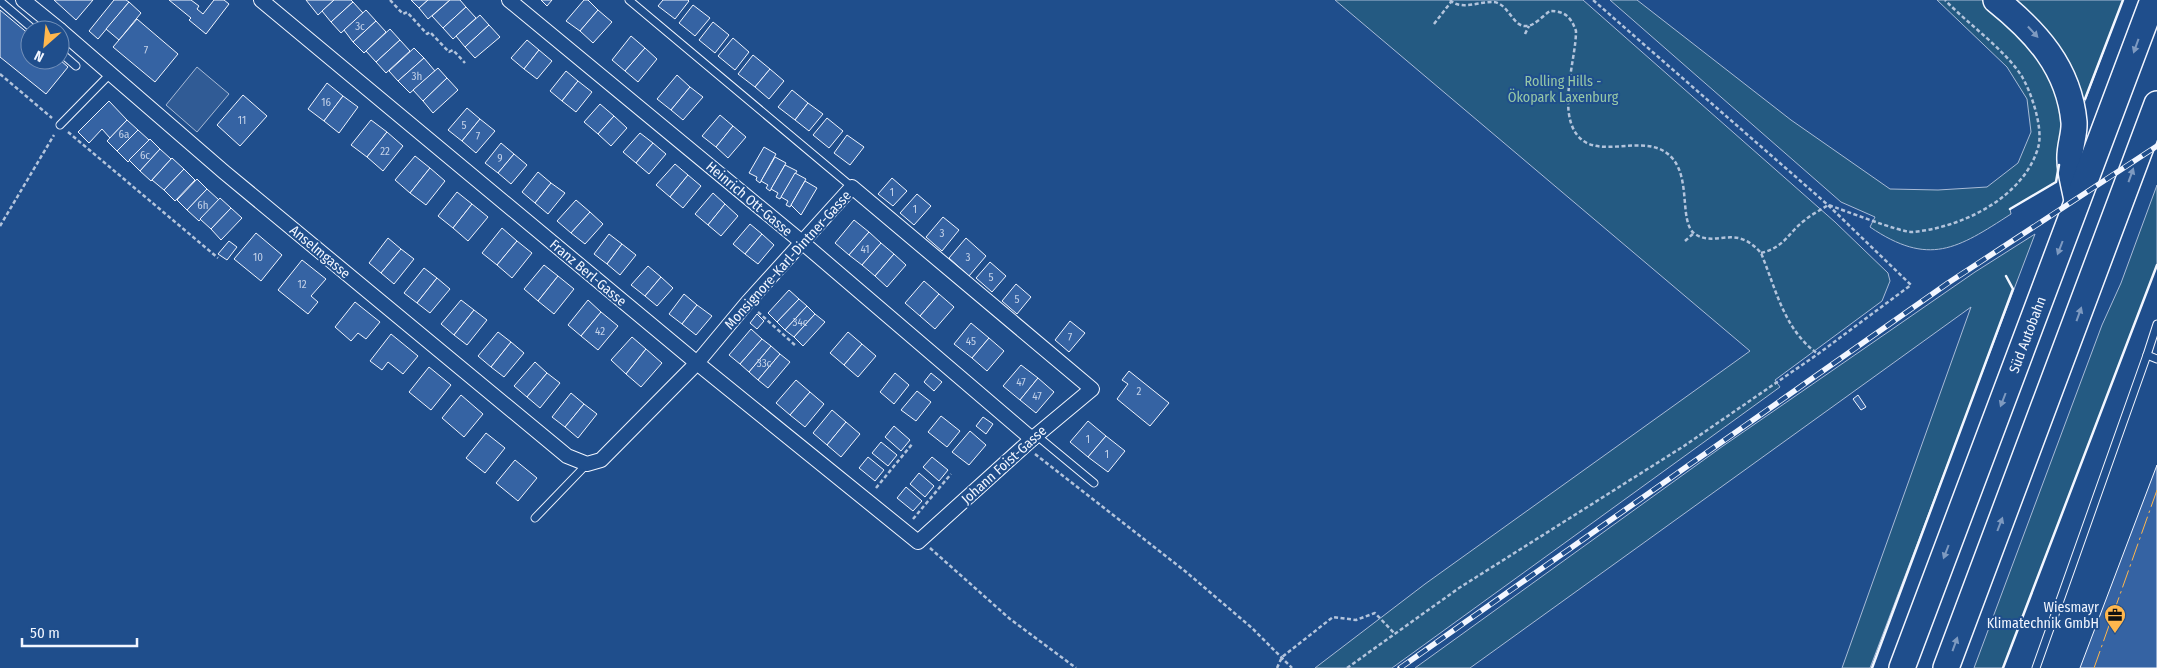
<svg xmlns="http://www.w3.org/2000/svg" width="2157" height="668" viewBox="0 0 2157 668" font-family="'Fira Sans Condensed',sans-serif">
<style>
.green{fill:#245a82;stroke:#a8bbd7}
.parking{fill:#305b95;stroke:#a8bbd7}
.building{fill:#3563a3;stroke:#f2f6ff}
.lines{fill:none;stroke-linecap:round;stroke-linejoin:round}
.lane-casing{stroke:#f2f6ff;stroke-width:9}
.street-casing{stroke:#f2f6ff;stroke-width:16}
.highway-casing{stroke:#f2f6ff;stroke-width:28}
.path{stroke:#b3c4dc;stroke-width:2.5;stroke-dasharray:4 2.5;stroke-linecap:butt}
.lane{stroke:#1f4e8c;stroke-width:7}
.street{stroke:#1f4e8c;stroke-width:14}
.highway{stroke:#1f4e8c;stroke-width:25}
.rail-casing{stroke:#f2f6ff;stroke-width:5.5}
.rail{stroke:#1f4e8c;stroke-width:4;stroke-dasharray:11;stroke-linecap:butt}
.wall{stroke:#f2f6ff;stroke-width:2.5}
.power{stroke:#ffb74d;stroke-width:1;stroke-dasharray:18 4 2.5 4;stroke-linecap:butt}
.oneway{fill:#7e9ac0}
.labels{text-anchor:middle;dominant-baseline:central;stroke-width:4;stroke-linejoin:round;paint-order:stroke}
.number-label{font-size:11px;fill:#c3d1e8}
.park-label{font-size:14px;fill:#97c8a6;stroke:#1f4e8c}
.street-label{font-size:14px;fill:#f2f6ff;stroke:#1f4e8c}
.poi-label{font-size:14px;fill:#f2f6ff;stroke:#1f4e8c;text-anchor:end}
</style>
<rect width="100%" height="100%" fill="#1f4e8c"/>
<g class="green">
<path d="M 1335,0 L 1583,0 L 1835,222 L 1888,273 L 1890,281 L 1882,301 L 1775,380 L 1780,387 L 1392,668 L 1315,668 L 1425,584 L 1750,351 Z"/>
<path d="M 1610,0 L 1637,0 L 1791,120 L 1890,189 L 1938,190 L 1987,187 L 2018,163 L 2031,132 L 2027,99 L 2007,67 L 1937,0 L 1984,0 L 2022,32 L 2056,84 L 2065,135 L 2056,182 L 2010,209 L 2011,214 C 1957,249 1929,267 1870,227 L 1875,217 L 1841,202 Z"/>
<path d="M 2010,0 L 2123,0 L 2079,117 Z"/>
<path d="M 2157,185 L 2157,265 L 2003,668 L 1974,668 L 2102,325 L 2121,283 Z"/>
<path d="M 2035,234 L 1870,668 L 1842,668 L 1971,307 L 1470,668 L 1415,668 L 1723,446 L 1975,272 Z"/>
</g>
<path class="parking" d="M 197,67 L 229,94 L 197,132 L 166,105 Z"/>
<g class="building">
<path d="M 54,0 L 93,0 L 76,20 Z"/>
<path d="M 114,0 L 126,0 L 129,2 L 98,39 L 89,31 Z"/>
<path d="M 169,0 L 191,0 L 199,6 L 197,9 L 203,14 L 214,0 L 224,0 L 229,4 L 206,34 L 189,20 L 191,18 Z"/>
<path d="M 306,0 L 334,0 L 318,15 Z"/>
<path d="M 334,0 L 351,0 L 353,2 L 331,22 L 322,11 Z"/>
<path d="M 411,0 L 428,0 L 419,8 Z"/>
<path d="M 428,0 L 450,0 L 428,19 L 419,8 Z"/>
<path d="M 450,0 L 460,0 L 466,7 L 443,28 L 432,16 Z"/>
<path d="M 541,0 L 552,0 L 547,6 Z"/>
<path d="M 584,0 L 588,0 L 598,10 L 580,31 L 566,21 Z"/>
<path d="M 663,0 L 688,0 L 689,1 L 675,19 L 658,6 Z"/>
<path d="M 129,2 L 141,13 L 119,40 L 106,29 Z"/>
<path d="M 353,2 L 363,13 L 341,33 L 331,22 Z"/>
<path d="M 693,5 L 710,18 L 695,36 L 679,23 Z"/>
<path d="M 466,7 L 476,18 L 453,39 L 443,28 Z"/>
<path d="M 0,10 L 30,35 L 30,60 L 60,60 L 68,67 L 46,94 L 0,57 Z"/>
<path d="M 366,10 L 376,21 L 353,42 L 344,30 Z"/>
<path d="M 598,10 L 612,22 L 593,43 L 580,31 Z"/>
<path d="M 480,15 L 489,25 L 465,47 L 456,36 Z"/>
<path d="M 137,19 L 178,54 L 155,82 L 113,47 Z"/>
<path d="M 376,21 L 386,32 L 364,53 L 353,42 Z"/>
<path d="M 713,22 L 729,35 L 715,53 L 699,40 Z"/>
<path d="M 489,25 L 500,37 L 475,58 L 465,47 Z"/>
<path d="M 390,29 L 400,40 L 376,62 L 366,51 Z"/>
<path d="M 631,36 L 645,48 L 625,71 L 612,60 Z"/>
<path d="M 733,38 L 749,52 L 735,70 L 718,56 Z"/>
<path d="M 400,40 L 410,51 L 386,73 L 376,62 Z"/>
<path d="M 527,40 L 539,50 L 524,69 L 511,58 Z"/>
<path d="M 414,48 L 424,58 L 398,81 L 389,71 Z"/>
<path d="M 645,48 L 657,59 L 638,82 L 625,71 Z"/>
<path d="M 539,50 L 552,61 L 537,79 L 524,69 Z"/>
<path d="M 753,55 L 770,69 L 755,87 L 738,74 Z"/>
<path d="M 424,58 L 435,71 L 410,93 L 398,81 Z"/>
<path d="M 438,68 L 447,78 L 423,101 L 413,90 Z"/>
<path d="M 770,69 L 784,81 L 769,99 L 755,87 Z"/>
<path d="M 566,71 L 578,81 L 562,101 L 550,91 Z"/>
<path d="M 677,75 L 690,87 L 671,110 L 657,99 Z"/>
<path d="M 447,78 L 458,90 L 433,113 L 423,101 Z"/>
<path d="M 578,81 L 592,92 L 576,112 L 562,101 Z"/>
<path d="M 327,83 L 343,96 L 324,121 L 308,109 Z"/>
<path d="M 690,87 L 703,97 L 683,120 L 671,110 Z"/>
<path d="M 792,90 L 808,103 L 795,120 L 778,107 Z"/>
<path d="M 243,95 L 267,116 L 240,146 L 217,125 Z"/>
<path d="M 343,96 L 358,107 L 339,133 L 324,121 Z"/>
<path d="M 109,101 L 127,120 L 110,138 L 102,129 L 89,143 L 78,132 Z"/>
<path d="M 808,103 L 823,114 L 809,131 L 795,120 Z"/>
<path d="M 600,104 L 614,116 L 598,134 L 584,122 Z"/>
<path d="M 467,108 L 480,119 L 462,141 L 448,130 Z"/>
<path d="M 720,115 L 733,126 L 716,147 L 702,136 Z"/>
<path d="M 614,116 L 627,128 L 611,146 L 598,134 Z"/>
<path d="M 827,118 L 843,131 L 829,148 L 813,135 Z"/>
<path d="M 480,119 L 495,131 L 476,153 L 462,141 Z"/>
<path d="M 127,120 L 138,130 L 117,151 L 107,141 Z"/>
<path d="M 371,120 L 387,132 L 367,157 L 351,145 Z"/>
<path d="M 733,126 L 746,137 L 728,158 L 716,147 Z"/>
<path d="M 138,130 L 149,140 L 128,162 L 117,151 Z"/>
<path d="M 387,132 L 403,146 L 383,171 L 367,157 Z"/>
<path d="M 640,133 L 653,143 L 636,163 L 623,152 Z"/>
<path d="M 847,135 L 864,147 L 850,165 L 834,153 Z"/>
<path d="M 150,139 L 160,149 L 140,171 L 129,160 Z"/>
<path d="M 501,143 L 514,154 L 498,173 L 485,163 Z"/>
<path d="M 653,143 L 666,154 L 649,174 L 636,163 Z"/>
<path d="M 764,147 L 776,154 L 760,183 L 756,180 L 757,177 L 749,173 Z"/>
<path d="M 160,149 L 171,159 L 151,181 L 140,171 Z"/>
<path d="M 514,154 L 527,165 L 511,184 L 498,173 Z"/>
<path d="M 415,156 L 430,168 L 410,193 L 395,180 Z"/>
<path d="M 775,157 L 786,163 L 770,191 L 766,188 L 768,185 L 761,181 Z"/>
<path d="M 172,158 L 184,169 L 164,190 L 152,180 Z"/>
<path d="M 675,164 L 688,175 L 670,197 L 656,185 Z"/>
<path d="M 785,165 L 797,171 L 780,199 L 776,197 L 778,193 L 771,189 Z"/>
<path d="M 430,168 L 445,181 L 426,205 L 410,193 Z"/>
<path d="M 184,169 L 195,180 L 175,201 L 164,190 Z"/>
<path d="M 538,172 L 551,183 L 535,203 L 522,192 Z"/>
<path d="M 795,173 L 806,179 L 790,207 L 786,205 L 788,201 L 781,197 Z"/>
<path d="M 688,175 L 701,186 L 683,208 L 670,197 Z"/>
<path d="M 892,178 L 907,191 L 893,206 L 878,194 Z"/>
<path d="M 197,179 L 207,189 L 187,210 L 177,200 Z"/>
<path d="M 805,181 L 817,188 L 801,215 L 791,205 Z"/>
<path d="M 551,183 L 565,193 L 548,214 L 535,203 Z"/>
<path d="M 207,189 L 219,200 L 199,221 L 187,210 Z"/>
<path d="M 457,192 L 472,204 L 453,228 L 438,216 Z"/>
<path d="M 713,193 L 725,204 L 708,225 L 695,214 Z"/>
<path d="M 917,194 L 931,206 L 914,225 L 900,213 Z"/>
<path d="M 220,198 L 231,208 L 211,229 L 200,219 Z"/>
<path d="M 576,200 L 590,212 L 571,233 L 557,221 Z"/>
<path d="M 472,204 L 488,217 L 468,241 L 453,228 Z"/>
<path d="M 725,204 L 738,216 L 721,236 L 708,225 Z"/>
<path d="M 231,208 L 242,218 L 221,240 L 211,229 Z"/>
<path d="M 590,212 L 603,224 L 585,244 L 571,233 Z"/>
<path d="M 943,217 L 959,230 L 942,251 L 926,237 Z"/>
<path d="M 854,220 L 869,232 L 849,255 L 835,243 Z"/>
<path d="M 750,224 L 762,234 L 745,254 L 733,244 Z"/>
<path d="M 502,228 L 517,241 L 497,265 L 482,253 Z"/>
<path d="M 869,232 L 881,243 L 862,265 L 849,255 Z"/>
<path d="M 256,233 L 282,255 L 261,281 L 234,259 Z"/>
<path d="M 609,234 L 622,244 L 607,264 L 594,254 Z"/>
<path d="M 762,234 L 774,245 L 758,264 L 745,254 Z"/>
<path d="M 388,238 L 401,249 L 381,273 L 369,263 Z"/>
<path d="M 966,238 L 986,256 L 969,276 L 949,258 Z"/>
<path d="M 229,241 L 237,247 L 227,260 L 218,254 Z"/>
<path d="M 517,241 L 532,253 L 512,278 L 497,265 Z"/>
<path d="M 881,243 L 894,254 L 875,276 L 862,265 Z"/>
<path d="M 622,244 L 636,255 L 620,275 L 607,264 Z"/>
<path d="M 401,249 L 414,259 L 394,284 L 381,273 Z"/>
<path d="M 894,254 L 906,265 L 887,287 L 875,276 Z"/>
<path d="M 302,260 L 326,279 L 311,296 L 318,302 L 308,314 L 278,290 Z"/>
<path d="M 990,262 L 1006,276 L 992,292 L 976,278 Z"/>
<path d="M 544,265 L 558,276 L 538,301 L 524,289 Z"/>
<path d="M 648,266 L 661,277 L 645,296 L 631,285 Z"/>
<path d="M 424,268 L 437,278 L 417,303 L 404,293 Z"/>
<path d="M 558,276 L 574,289 L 554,314 L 538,301 Z"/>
<path d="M 661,277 L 673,288 L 657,306 L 645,296 Z"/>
<path d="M 437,278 L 450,289 L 430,313 L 417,303 Z"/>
<path d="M 924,281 L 939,294 L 920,316 L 905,303 Z"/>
<path d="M 1016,284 L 1031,297 L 1017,314 L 1002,301 Z"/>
<path d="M 789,290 L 799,299 L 777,322 L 768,313 Z"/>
<path d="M 684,294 L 697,305 L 682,324 L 669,314 Z"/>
<path d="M 939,294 L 954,307 L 935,329 L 920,316 Z"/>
<path d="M 799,299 L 807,306 L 785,330 L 777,322 Z"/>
<path d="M 461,300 L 474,310 L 454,335 L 441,324 Z"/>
<path d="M 588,300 L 601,312 L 581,336 L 568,325 Z"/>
<path d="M 355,302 L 380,322 L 366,339 L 358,333 L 351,341 L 335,327 Z"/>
<path d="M 697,305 L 712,316 L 696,335 L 682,324 Z"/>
<path d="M 807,306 L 815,314 L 794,337 L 785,330 Z"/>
<path d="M 474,310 L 487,320 L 467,345 L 454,335 Z"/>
<path d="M 601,312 L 618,326 L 598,350 L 581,336 Z"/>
<path d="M 757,314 L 764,321 L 757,329 L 750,323 Z"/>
<path d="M 815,314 L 825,322 L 803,346 L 794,337 Z"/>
<path d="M 1070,321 L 1085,333 L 1069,352 L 1055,340 Z"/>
<path d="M 971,323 L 989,338 L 972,358 L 954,344 Z"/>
<path d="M 751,329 L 762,339 L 740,364 L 729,355 Z"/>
<path d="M 498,332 L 511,342 L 491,367 L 478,356 Z"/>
<path d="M 848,332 L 862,344 L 844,365 L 830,353 Z"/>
<path d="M 391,334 L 418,356 L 403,374 L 388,362 L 382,370 L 370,361 Z"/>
<path d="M 632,337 L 646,349 L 626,374 L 611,360 Z"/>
<path d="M 989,338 L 1004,351 L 987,371 L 972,358 Z"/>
<path d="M 762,339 L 771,346 L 749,372 L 740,364 Z"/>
<path d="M 511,342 L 524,353 L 504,377 L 491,367 Z"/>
<path d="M 862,344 L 876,356 L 858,377 L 844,365 Z"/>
<path d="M 771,346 L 780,354 L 758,380 L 749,372 Z"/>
<path d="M 646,349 L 662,363 L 641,387 L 626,374 Z"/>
<path d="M 780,354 L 790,362 L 768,388 L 758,380 Z"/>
<path d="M 535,362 L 547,373 L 527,397 L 514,386 Z"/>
<path d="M 1021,365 L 1038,378 L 1020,400 L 1003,386 Z"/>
<path d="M 429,367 L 451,385 L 431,410 L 409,392 Z"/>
<path d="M 1129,371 L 1169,403 L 1150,426 L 1117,399 L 1128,384 L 1122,380 Z"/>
<path d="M 547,373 L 560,383 L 540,408 L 527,397 Z"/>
<path d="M 895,373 L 909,385 L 894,404 L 880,392 Z"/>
<path d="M 931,373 L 942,382 L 934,391 L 924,382 Z"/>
<path d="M 1038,378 L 1054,392 L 1036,413 L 1020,400 Z"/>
<path d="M 796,380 L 810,392 L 790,415 L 776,403 Z"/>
<path d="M 917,391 L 931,402 L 916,421 L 901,410 Z"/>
<path d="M 810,392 L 824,404 L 805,427 L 790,415 Z"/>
<path d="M 571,393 L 584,404 L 565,427 L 552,417 Z"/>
<path d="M 461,395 L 483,414 L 464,437 L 442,418 Z"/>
<path d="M 1858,395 L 1866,407 L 1861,410 L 1853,399 Z"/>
<path d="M 584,404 L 597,414 L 578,438 L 565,427 Z"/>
<path d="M 832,410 L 846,422 L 827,445 L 813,433 Z"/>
<path d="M 941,416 L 960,431 L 947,447 L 928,432 Z"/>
<path d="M 983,417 L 993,424 L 986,434 L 976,426 Z"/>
<path d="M 1088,421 L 1106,436 L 1088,457 L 1070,442 Z"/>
<path d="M 846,422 L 860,434 L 841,457 L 827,445 Z"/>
<path d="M 894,426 L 910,440 L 901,451 L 885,437 Z"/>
<path d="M 970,431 L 986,445 L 969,465 L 952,452 Z"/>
<path d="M 486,433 L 505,448 L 485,473 L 466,458 Z"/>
<path d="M 1106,436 L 1125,451 L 1108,472 L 1088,457 Z"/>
<path d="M 881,442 L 897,455 L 888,466 L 872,453 Z"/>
<path d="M 868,457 L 884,470 L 875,481 L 859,468 Z"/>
<path d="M 932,457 L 948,470 L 939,481 L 923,467 Z"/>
<path d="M 515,460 L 537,478 L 518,501 L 496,483 Z"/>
<path d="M 2157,465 L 2157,668 L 2080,668 Z"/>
<path d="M 919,473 L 934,486 L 925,497 L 910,484 Z"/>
<path d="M 906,487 L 922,501 L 913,511 L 897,498 Z"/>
</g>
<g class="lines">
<g class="lane-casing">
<g id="lane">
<path d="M 629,0 L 852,187"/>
<path d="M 0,1 L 34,30"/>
<path d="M 60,52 L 76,66"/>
<path d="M 60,125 L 111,73"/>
<path d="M 2157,324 L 2147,355 L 2157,359"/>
<path d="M 1036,435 L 1094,483"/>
<path d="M 535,518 L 587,464"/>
<path d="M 2036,668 L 2147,355"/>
</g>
</g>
<g class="street-casing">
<g id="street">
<path d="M 23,0 L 60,30"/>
<path d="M 509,0 L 803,243 L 1032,439"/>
<path d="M 60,30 L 224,172 L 567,456 L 587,464 L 601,460 L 697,363 L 747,303 L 852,187 L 1092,389 L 1032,439 L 918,542 L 697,363 L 261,0"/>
</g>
</g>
<g class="highway-casing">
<g id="highway">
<path d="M 1996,0 C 2036,32 2069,68 2074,122 C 2075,134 2069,147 2070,160 C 2070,173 2075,188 2077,201"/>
<path id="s1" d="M 1902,668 L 2153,0"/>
<path d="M 1946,668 L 2157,104"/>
</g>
</g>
<g class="path">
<path d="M 390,0 L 403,14 L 407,12 L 427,34 L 430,32 L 449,52 L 453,50 L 465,63"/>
<path d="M 1450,0 C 1461,11 1480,1 1494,2 C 1509,4 1513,28 1527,26 C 1534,26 1544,15 1550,11 C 1565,11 1571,17 1576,31 C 1576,60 1557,111 1578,136 C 1600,162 1648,129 1673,159 C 1691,181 1679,223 1695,234 C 1716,248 1735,223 1761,253 C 1776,289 1784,330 1818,354"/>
<path d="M 1434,24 L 1451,2"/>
<path d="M 1525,34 L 1529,26"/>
<path d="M 0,74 L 52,118"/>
<path d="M 68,132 L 218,258"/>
<path d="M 0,226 L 54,135"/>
<path d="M 1685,241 L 1694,233"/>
<path d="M 1761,253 C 1785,247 1787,234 1805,220 C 1812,214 1821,210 1828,205 C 1844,210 1899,232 1912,232 C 1961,228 2023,198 2038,148 C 2044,129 2031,91 2021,75 C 2002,47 1969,25 1945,0"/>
<path d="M 758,312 L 796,346"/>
<path d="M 1035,454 L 1185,571 L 1252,628 L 1292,668"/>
<path d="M 876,488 L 913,443"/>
<path d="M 913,519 L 951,474"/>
<path d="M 930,548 L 1010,619 L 1076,668"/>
<path d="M 1277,668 L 1282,657 L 1333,617 L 1356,620 L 1375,613 L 1395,634"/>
<path d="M 1347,668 L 1459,588 L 1684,446 L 1818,354 L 1911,285 L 1828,205 L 1593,0"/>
</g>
<use href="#lane" class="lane"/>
<use href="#street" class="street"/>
<use href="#highway" class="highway"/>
<g class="rail-casing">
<path id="rail" d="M 1400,668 L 1948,283 L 2157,146"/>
</g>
<use href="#rail" class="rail"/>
<g class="wall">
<path d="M 2085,99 L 2123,0"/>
<path d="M 2010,209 L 2056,182 L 2059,165"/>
<path d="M 1872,668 L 2013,289 L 2006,276"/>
<path d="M 2003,668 L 2157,265"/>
</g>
<path class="power" d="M 2094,668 L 2157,490"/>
</g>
<defs><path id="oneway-solid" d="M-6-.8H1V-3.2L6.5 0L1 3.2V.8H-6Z" transform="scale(1.25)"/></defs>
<g class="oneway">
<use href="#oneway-solid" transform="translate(2033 32) rotate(47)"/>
<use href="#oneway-solid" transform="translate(2136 46) rotate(110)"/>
<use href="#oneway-solid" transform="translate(2131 175) rotate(-70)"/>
<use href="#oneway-solid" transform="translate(2060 248) rotate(111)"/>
<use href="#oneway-solid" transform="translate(2079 314) rotate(-70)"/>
<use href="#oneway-solid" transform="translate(2003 400) rotate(111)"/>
<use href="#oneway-solid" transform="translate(2000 524) rotate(-69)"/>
<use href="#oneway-solid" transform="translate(1946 552) rotate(111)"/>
<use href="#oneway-solid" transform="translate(1955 644) rotate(-70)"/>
</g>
<defs>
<g id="office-pin" transform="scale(1.125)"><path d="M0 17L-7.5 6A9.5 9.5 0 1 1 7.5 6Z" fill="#ffb74d" stroke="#1f4e8c"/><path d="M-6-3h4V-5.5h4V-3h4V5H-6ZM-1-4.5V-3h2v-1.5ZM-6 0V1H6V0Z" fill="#111"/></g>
</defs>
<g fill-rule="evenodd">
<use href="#office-pin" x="2115" y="615"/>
</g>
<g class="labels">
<g class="number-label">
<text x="360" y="26">3c</text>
<text x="146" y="50">7</text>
<text x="417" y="76">3h</text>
<text x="326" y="102">16</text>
<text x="242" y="120">11</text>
<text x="464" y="125">5</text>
<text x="124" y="134">6a</text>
<text x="478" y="136">7</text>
<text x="385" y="151">22</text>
<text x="145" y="155">6c</text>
<text x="500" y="158">9</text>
<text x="892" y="192">1</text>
<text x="203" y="205">6h</text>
<text x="915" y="209">1</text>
<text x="942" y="233">3</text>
<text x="865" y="249">41</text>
<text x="258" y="257">10</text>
<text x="968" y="257">3</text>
<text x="991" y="277">5</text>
<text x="302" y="284">12</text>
<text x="1017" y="299">5</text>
<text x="800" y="322">34c</text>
<text x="600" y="331">42</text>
<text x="1070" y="337">7</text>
<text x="971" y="341">45</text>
<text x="764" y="363">33c</text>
<text x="1021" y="382">47</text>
<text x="1139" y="391">2</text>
<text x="1037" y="396">47</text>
<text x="1088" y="439">1</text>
<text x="1107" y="454">1</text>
</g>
<g class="park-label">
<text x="1563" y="81">Rolling Hills -<tspan x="1563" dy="16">Ökopark Laxenburg</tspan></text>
</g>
<g class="street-label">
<text transform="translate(749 199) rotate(40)">Heinrich Ott-Gasse</text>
<text transform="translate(320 252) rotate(40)">Anselmgasse</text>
<text transform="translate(788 260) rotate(-48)">Monsignore-Karl-Dintner-Gasse</text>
<text transform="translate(588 273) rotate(40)">Franz Berl-Gasse</text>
<text stroke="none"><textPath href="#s1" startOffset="356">Süd Autobahn</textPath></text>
<text transform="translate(1004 465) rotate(-42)">Johann Foist-Gasse</text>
</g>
<g class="poi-label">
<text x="2099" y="607">Wiesmayr<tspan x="2099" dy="16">Klimatechnik GmbH</tspan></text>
</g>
</g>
<g transform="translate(45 45) rotate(207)"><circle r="24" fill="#1f4e8c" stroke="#7391ba"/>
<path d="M0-4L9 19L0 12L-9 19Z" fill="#ffb74d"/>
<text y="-8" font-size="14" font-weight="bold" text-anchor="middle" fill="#f2f6ff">N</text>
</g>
<path d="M22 638v8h115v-8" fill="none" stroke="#f2f6ff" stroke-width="2.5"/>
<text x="30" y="638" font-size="15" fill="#f2f6ff" stroke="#1f4e8c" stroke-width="4" paint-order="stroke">50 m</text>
</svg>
